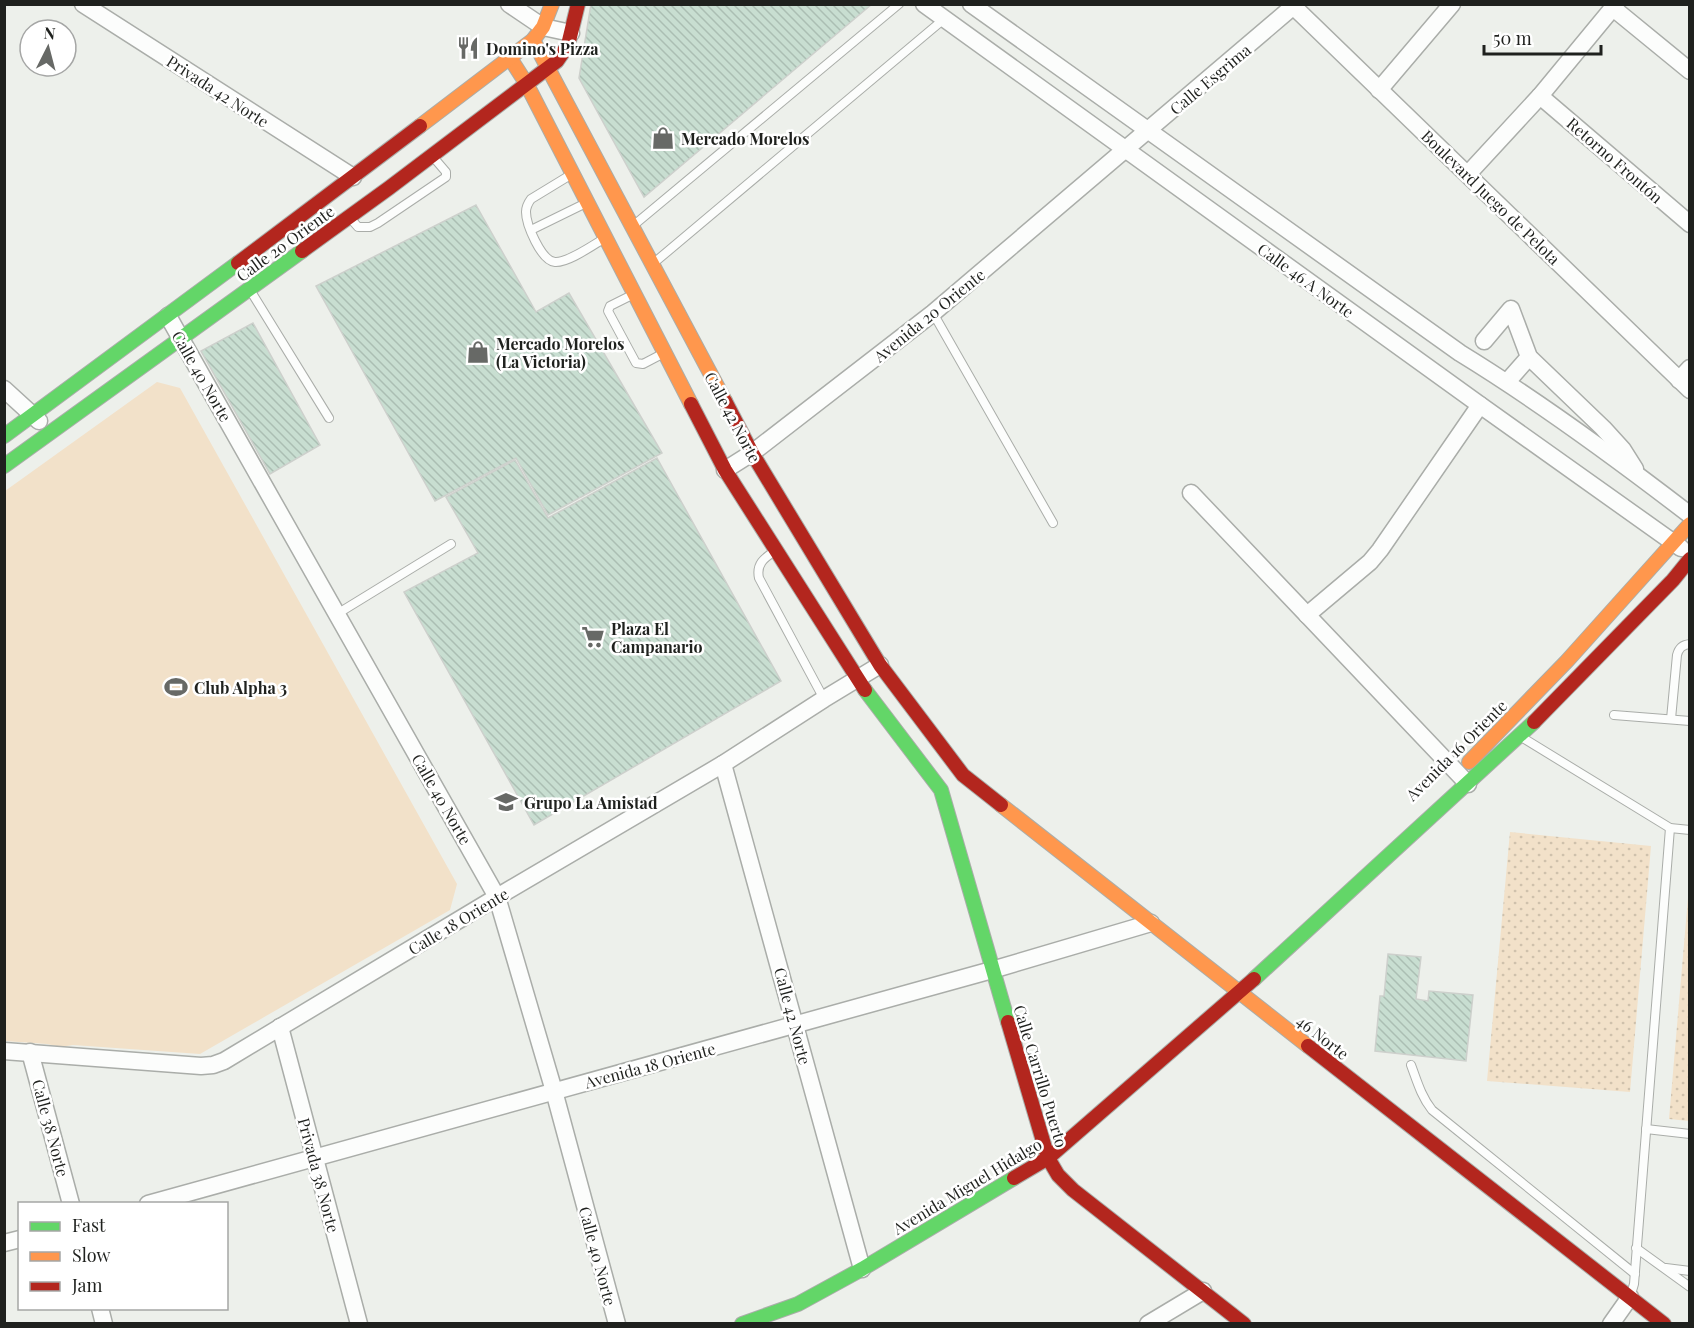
<svg xmlns="http://www.w3.org/2000/svg" width="1694" height="1328" viewBox="0 0 1694 1328" font-family="'Playfair Display',serif">
<style>
.grass{fill:#f2e1c9}
.park{fill:url(#park-dots)}
.building{fill:url(#building-back-hatch);stroke:#cdd0cc;stroke-width:1.5}
.lines{fill:none;stroke-linecap:round;stroke-linejoin:round}
.lane-casing{stroke:#aaada9;stroke-width:10}
.street-casing{stroke:#aaada9;stroke-width:19}
.fast-casing{stroke:#aaada9;stroke-width:16}
.slow-casing{stroke:#aaada9;stroke-width:16}
.jam-casing{stroke:#aaada9;stroke-width:16}
.lane{stroke:#fcfdfc;stroke-width:8}
.street{stroke:#fcfdfc;stroke-width:16}
.fast{stroke:#63d668;stroke-width:14}
.slow{stroke:#ff974d;stroke-width:14}
.jam{stroke:#b3261e;stroke-width:14}
.labels{text-anchor:middle;dominant-baseline:central;stroke-width:5;stroke-linejoin:round;paint-order:stroke}
.poi-label{font-size:16px;font-weight:bold;fill:#1f211e;stroke:#fff;text-anchor:start}
.street-label{font-size:16px;fill:#1f211e;stroke:#fff}
</style>
<defs>
<pattern id="park-dots" width="8" height="8" patternUnits="userSpaceOnUse" patternTransform="scale(1.5)"><rect width="8" height="8" fill="#f2e1c9"/><path d="M2 2h.1M6 6h.1" fill="none" stroke="#cfc1ac" stroke-width="1.8" stroke-linecap="round"/></pattern>
<pattern id="building-back-hatch" width="6" height="6" patternUnits="userSpaceOnUse" patternTransform="scale(1.5)"><rect width="6" height="6" fill="#c8ded1"/><path d="M-1 5l2 2M0 0l6 6M5-1l2 2" fill="none" stroke="#abbeb3"/></pattern>
</defs>
<rect width="100%" height="100%" fill="#edf0eb"/>
<path class="grass" d="M 157,382 L 180,388 L 457,884 L 450,910 L 200,1054 L 73,1045 L 61,1047 L 47,1044 L 5,1041 L 5,491 Z"/>
<g class="park">
<path d="M 1510,832 L 1651,846 L 1630,1092 L 1487,1081 Z"/>
<path d="M 1689,886 L 1690,1121 L 1689,1121 L 1669,1119 Z"/>
</g>
<g class="building">
<path d="M 591,4 L 872,4 L 644,197 L 579,78 Z"/>
<path d="M 476,205 L 536,312 L 569,293 L 662,453 L 548,515 L 516,458 L 435,501 L 316,286 Z"/>
<path d="M 253,323 L 320,445 L 270,474 L 201,351 Z"/>
<path d="M 657,458 L 781,681 L 534,825 L 404,592 L 478,553 L 446,497 L 515,460 L 548,518 Z"/>
<path d="M 1388,954 L 1421,957 L 1416,999 L 1428,1001 L 1429,991 L 1473,995 L 1466,1061 L 1375,1051 L 1380,996 L 1384,996 Z"/>
</g>
<g class="lines">
<g class="lane-casing">
<g id="lane">
<path d="M 572,174 L 531,199 C 528,203 526,206 526,212 C 526,224 541,261 555,262 C 568,263 593,245 605,238"/>
<path d="M 351,219 L 358,227 L 370,227 L 378,223 L 446,177 L 446,172 L 434,158"/>
<path d="M 634,225 L 899,4"/>
<path d="M 531,230 L 584,204"/>
<path d="M 655,262 L 944,19"/>
<path d="M 250,290 L 329,418"/>
<path d="M 634,294 L 610,306 L 608,311 L 636,363 L 643,364 L 664,353"/>
<path d="M 933,313 L 1053,523"/>
<path d="M 775,551 C 764,558 756,564 759,578 L 824,699"/>
<path d="M 337,614 L 451,544"/>
<path d="M 1614,715 L 1690,721"/>
<path d="M 1671,719 L 1677,655 C 1679,648 1682,645 1690,644"/>
<path d="M 1523,738 L 1670,828 L 1690,830"/>
<path d="M 1411,1065 C 1417,1081 1421,1096 1432,1110 L 1635,1274"/>
<path d="M 1646,1129 L 1690,1134"/>
<path d="M 1636,1248 L 1690,1287"/>
<path d="M 1666,1268 L 1690,1271"/>
<path d="M 1631,1294 L 1634,1284 L 1670,828"/>
</g>
</g>
<g class="street-casing">
<g id="street">
<path d="M 83,4 L 353,177"/>
<path d="M 509,4 L 543,27 L 571,33"/>
<path d="M 924,4 L 1480,405 L 1681,548"/>
<path d="M 971,4 L 1460,353 C 1540,402 1616,458 1690,515"/>
<path d="M 1291,4 L 1690,390"/>
<path d="M 1613,8 L 1690,71"/>
<path d="M 1379,90 L 1452,4"/>
<path d="M 1540,96 L 1690,224"/>
<path d="M 1468,174 L 1540,96 L 1616,4"/>
<path d="M 168,316 L 497,897 L 554,1091 L 617,1324"/>
<path d="M 1484,341 L 1511,309 L 1529,357 L 1603,428 L 1623,450 L 1635,469"/>
<path d="M 1679,380 L 1690,368"/>
<path d="M 1507,382 L 1529,357"/>
<path d="M 4,389 L 39,421"/>
<path d="M 725,470 L 752,453 L 933,313 L 1296,4"/>
<path d="M 1191,493 L 1468,784"/>
<path d="M 1307,615 L 1370,562 L 1380,550 L 1480,405"/>
<path d="M 723,764 L 862,1269"/>
<path d="M 280,1027 L 359,1324"/>
<path d="M 4,1051 L 201,1066 L 213,1065 L 224,1061 L 497,897 L 723,764 L 824,699 L 880,665"/>
<path d="M 30,1052 L 71,1204"/>
<path d="M 148,1204 L 992,970 L 1151,923"/>
<path d="M 4,1243 L 20,1239"/>
<path d="M 100,1308 L 104,1324"/>
<path d="M 1148,1324 L 1203,1291"/>
<path d="M 1611,1324 L 1630,1297"/>
</g>
</g>
<g class="fast-casing">
<g id="fast">
<path d="M 4,436 L 238,263"/>
<path d="M 4,466 L 302,251"/>
<path d="M 865,690 L 941,790 L 1008,1022"/>
<path d="M 1254,979 L 1534,722"/>
<path d="M 742,1324 L 798,1304 L 862,1269 L 1014,1178"/>
</g>
</g>
<g class="slow-casing">
<g id="slow">
<path d="M 533,40 L 725,401"/>
<path d="M 510,58 L 526,83 L 691,404"/>
<path d="M 420,126 L 533,40 L 543,27 L 552,4"/>
<path d="M 1469,762 L 1567,661 L 1690,524"/>
<path d="M 1001,805 L 1308,1046"/>
</g>
</g>
<g class="jam-casing">
<g id="jam">
<path d="M 302,251 L 389,188 L 557,61 L 568,45 L 578,4"/>
<path d="M 238,263 L 420,126"/>
<path d="M 725,401 L 752,453 L 880,665 L 963,775 L 1001,805"/>
<path d="M 691,404 L 725,470 L 865,690"/>
<path d="M 1534,722 L 1673,580 L 1690,559"/>
<path d="M 1008,1022 L 1048,1158 L 1058,1175 L 1073,1190 L 1244,1324"/>
<path d="M 1308,1046 L 1664,1324"/>
<path d="M 1014,1178 L 1048,1158 L 1254,979"/>
</g>
</g>
<use href="#lane" class="lane"/>
<use href="#street" class="street"/>
<use href="#fast" class="fast"/>
<use href="#slow" class="slow"/>
<use href="#jam" class="jam"/>
</g>
<defs>
<g id="restaurant-bare" transform="scale(1.8)"><path d="M-5-6h1v4h1v-4h1v4h1v-4h1v5L-1.5 .5V6h-2V.5L-5-1ZM5-6V6H3V1.5H1.5Q1.5-4 5-6Z" fill="#676966" stroke="#fff" stroke-width="2.5" paint-order="stroke"/></g>
<g id="shop-bare" transform="scale(1.8)"><path d="M-5-2.5h2.3a2.7 3.5 0 0 1 5.4 0H5L5.5 6h-11ZM-1.5-2.5h3a1.5 2.3 0 0 0-3 0Z" fill="#676966" stroke="#fff" stroke-width="2.5" paint-order="stroke"/></g>
<g id="supermarket-bare" transform="scale(1.8)"><path d="M-6-5.5h2.5l.6 2H6L4.5 2H-2.5L-4.4-4H-6ZM-1.5 3.2a1.3 1.3 0 1 0 .1 0ZM3 3.2a1.3 1.3 0 1 0 .1 0Z" fill="#676966" stroke="#fff" stroke-width="2.5" paint-order="stroke"/></g>
<g id="stadium-bare" transform="scale(1.8)"><path d="M0-5a6.5 5 0 1 0 0 10a6.5 5 0 1 0 0-10ZM-3.5-1.8h7v3.6h-7Z" fill="#676966" stroke="#fff" stroke-width="2.5" paint-order="stroke"/></g>
<g id="school-bare" transform="scale(1.8)"><path d="M0-5L7-2L0 1L-7-2ZM-4 1L0 2.5L4 1V4Q0 6-4 4Z" fill="#676966" stroke="#fff" stroke-width="2.5" paint-order="stroke"/></g>
</defs>
<g fill-rule="evenodd">
<use href="#restaurant-bare" x="468" y="48"/>
<use href="#shop-bare" x="663" y="138"/>
<use href="#shop-bare" x="478" y="352"/>
<use href="#supermarket-bare" x="593" y="637"/>
<use href="#stadium-bare" x="176" y="687"/>
<use href="#school-bare" x="506" y="802"/>
</g>
<g class="labels">
<g class="poi-label">
<text x="486" y="48">Domino's Pizza</text>
<text x="681" y="138">Mercado Morelos</text>
<text x="496" y="343">Mercado Morelos<tspan x="496" dy="18">(La Victoria)</tspan></text>
<text x="611" y="628">Plaza El<tspan x="611" dy="18">Campanario</tspan></text>
<text x="194" y="687">Club Alpha 3</text>
<text x="524" y="802">Grupo La Amistad</text>
</g>
<g class="street-label">
<text transform="translate(1210 79) rotate(-40)">Calle Esgrima</text>
<text transform="translate(218 91) rotate(33)">Privada 42 Norte</text>
<text transform="translate(1615 160) rotate(41)">Retorno Frontón</text>
<text transform="translate(1491 197) rotate(44)">Boulevard Juego de Pelota</text>
<text transform="translate(285 243) rotate(-36)">Calle 20 Oriente</text>
<text transform="translate(1306 280) rotate(36)">Calle 46 A Norte</text>
<text transform="translate(929 315) rotate(-39)">Avenida 20 Oriente</text>
<text transform="translate(202 376) rotate(60)">Calle 40 Norte</text>
<text transform="translate(733 417) rotate(62)">Calle 42 Norte</text>
<text transform="translate(1456 750) rotate(-45)">Avenida 16 Oriente</text>
<text transform="translate(442 799) rotate(60)">Calle 40 Norte</text>
<text transform="translate(458 921) rotate(-31)">Calle 18 Oriente</text>
<text transform="translate(793 1016) rotate(75)">Calle 42 Norte</text>
<text transform="translate(1323 1037) rotate(38)">46 Norte</text>
<text transform="translate(650 1065) rotate(-15)">Avenida 18 Oriente</text>
<text transform="translate(1041 1076) rotate(73)">Calle Carrillo Puerto</text>
<text transform="translate(51 1128) rotate(75)">Calle 38 Norte</text>
<text transform="translate(319 1175) rotate(75)">Privada 38 Norte</text>
<text transform="translate(967 1186) rotate(-31)">Avenida Miguel Hidalgo</text>
<text transform="translate(598 1256) rotate(75)">Calle 40 Norte</text>
</g>
</g>
<rect width="1694" height="1328" fill="none" stroke="#1f211e" stroke-width="12"/>
<rect x="18" y="1202" width="210" height="108" fill="#ffffff" stroke="#a5a6a5" stroke-width="1.5"/>
<rect x="30" y="1222" width="30" height="9" fill="#63d668" stroke="#a5a6a5" stroke-width="1.5"/>
<text x="72" y="1232" font-size="18" fill="#1f211e">Fast</text>
<rect x="30" y="1252" width="30" height="9" fill="#ff974d" stroke="#a5a6a5" stroke-width="1.5"/>
<text x="72" y="1262" font-size="18" fill="#1f211e">Slow</text>
<rect x="30" y="1282" width="30" height="9" fill="#b3261e" stroke="#a5a6a5" stroke-width="1.5"/>
<text x="72" y="1292" font-size="18" fill="#1f211e">Jam</text>
<g transform="translate(48 48) rotate(6)"><circle r="28" fill="#ffffff" stroke="#a5a6a5" stroke-width="1.5"/>
<path d="M0-4.5L10 22L0 15L-10 22Z" fill="#676966"/>
<text y="-9" font-size="16" font-weight="bold" text-anchor="middle" fill="#1f211e">N</text>
</g>
<path d="M1484 45v9h117v-9" fill="none" stroke="#1f211e" stroke-width="3"/>
<text x="1493" y="45" font-size="18" fill="#1f211e" stroke="#ffffff" stroke-width="4.5" paint-order="stroke">50 m</text>
</svg>
